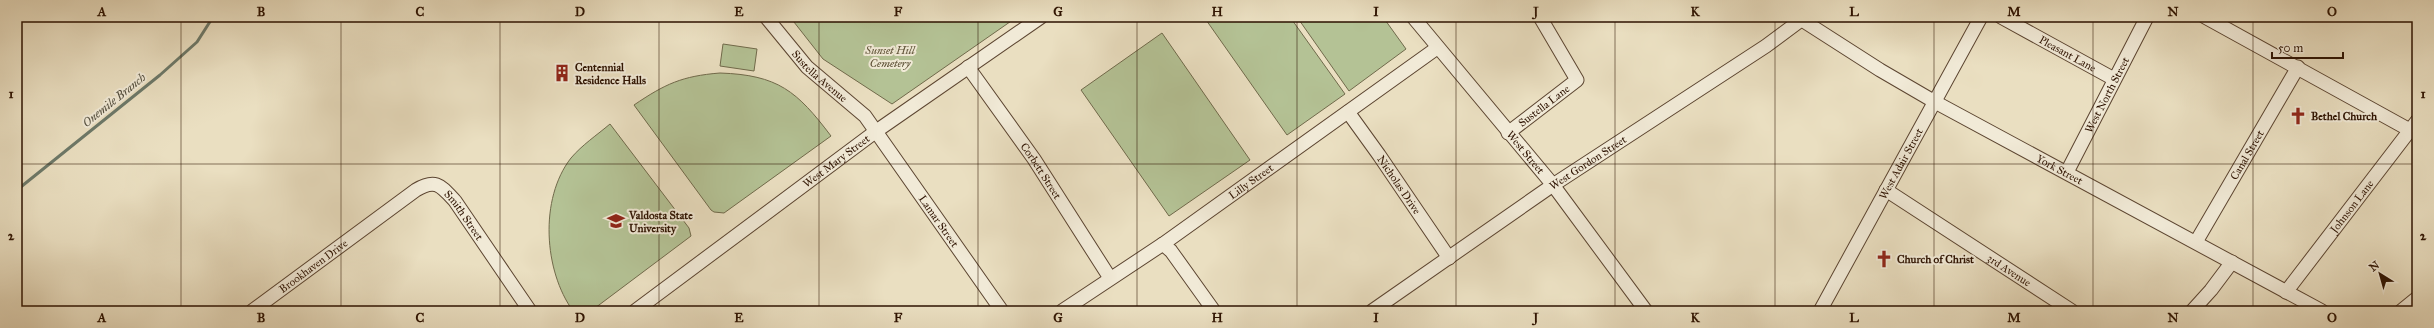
<svg xmlns="http://www.w3.org/2000/svg" width="2434" height="328" viewBox="0 0 2434 328" font-family="'IM FELL Great Primer',serif">
<style>
.green{fill:#b4c295;stroke:#706a4b}
.lines{fill:none;stroke-linecap:round;stroke-linejoin:round}
.stream{stroke:#6d7969;stroke-width:3}
.minor-casing{stroke:#5c4531;stroke-width:15}
.minor{stroke:#f1ead7;stroke-width:13}
.grid{fill:none;stroke:#2d1201;stroke-width:1;stroke-opacity:0.55}
.labels{text-anchor:middle;dominant-baseline:central;stroke-width:4;stroke-linejoin:round;paint-order:stroke}
.park-label{font-size:11px;font-style:italic;fill:#5c5035;stroke:#f1ead7}
.street-label{font-size:11px;fill:#2d1201;stroke:#f1ead7}
.poi-label{font-size:11px;font-weight:bold;fill:#2d1201;stroke:#f1ead7;text-anchor:start}
.water-label{font-size:12px;font-style:italic;fill:#524e3e;stroke:#f1ead7}
.neatline{fill:none;stroke:#2d1201;stroke-width:1.5}
.grid-label{font-size:13px;text-anchor:middle;font-weight:bold;fill:#2d1201}
</style>
<rect width="100%" height="100%" fill="#eadfc1"/>
<filter id="stains"><feTurbulence type="fractalNoise" baseFrequency=".005" numOctaves="4"/><feColorMatrix values="0 0 0 0 .2 0 0 0 0 .09 0 0 0 0 .02 0 0 0 .5 -.17"/></filter>
<radialGradient id="worn" r=".72"><stop offset=".6" stop-color="#630" stop-opacity="0"/><stop offset="1" stop-color="#630" stop-opacity=".3"/></radialGradient>
<g class="green">
<path d="M 790,17 L 1017,17 L 892,104 L 823,59 Z"/>
<path d="M 1204,17 L 1290,17 L 1345,94 L 1287,135 Z"/>
<path d="M 1297,17 L 1383,17 L 1406,49 L 1349,91 Z"/>
<path d="M 1162,33 L 1250,160 L 1169,216 L 1081,90 Z"/>
<path d="M 723,44 L 757,49 L 754,71 L 720,66 Z"/>
<path d="M 720,73 C 778,75 797,91 831,136 L 724,213 L 714,212 L 711,210 L 634,105 C 665,84 682,76 720,73 Z"/>
<path d="M 610,124 L 689,228 L 691,236 L 591,311 L 573,311 C 544,271 539,199 571,158 C 582,145 597,135 610,124 Z"/>
</g>
<g class="lines">
<path class="stream" d="M 17,190 L 160,75 L 197,42 L 213,17"/>
<g class="minor-casing">
<g id="minor">
<path id="s1" d="M 766,17 L 807,67 L 865,116 L 1002,311"/>
<path id="s2" d="M 1413,17 L 1553,185 L 1646,311"/>
<path id="s3" d="M 2001,17 L 2114,79"/>
<path d="M 2205,17 L 2417,134"/>
<path id="s4" d="M 1802,20 L 1880,70 L 1935,102 L 2322,311"/>
<path id="s5" d="M 968,67 L 1034,159 L 1110,278"/>
<path id="s6" d="M 1348,112 L 1379,155 L 1449,258"/>
<path id="s7" d="M 1508,133 L 1577,80 L 1540,17"/>
<path id="s8" d="M 2067,172 L 2147,17"/>
<path id="s9" d="M 1886,190 L 2072,311"/>
<path id="s10" d="M 2196,242 L 2298,67"/>
<path d="M 1163,244 L 1171,251 L 1214,311"/>
<path id="s11" d="M 2286,292 L 2417,121"/>
<path id="s12" d="M 252,311 L 416,190 C 436,178 441,186 455,201 L 530,311"/>
<path id="s13" d="M 635,311 L 875,132 L 1041,17"/>
<path id="s14" d="M 1062,311 L 1163,244 L 1437,48"/>
<path id="s15" d="M 1372,311 L 1553,185 L 1766,46 L 1805,17"/>
<path id="s16" d="M 1820,311 L 1981,17"/>
<path d="M 2192,311 L 2211,290 L 2232,262"/>
<path d="M 2401,311 L 2417,298"/>
</g>
</g>
<use href="#minor" class="minor"/>
</g>
<path class="grid" d="M 181,17 L 181,311M 341,17 L 341,311M 500,17 L 500,311M 659,17 L 659,311M 819,17 L 819,311M 978,17 L 978,311M 1137,17 L 1137,311M 1297,17 L 1297,311M 1456,17 L 1456,311M 1615,17 L 1615,311M 1775,17 L 1775,311M 1934,17 L 1934,311M 2093,17 L 2093,311M 2253,17 L 2253,311M 17,164 L 2417,164"/>
<defs>
<g id="building-bare" transform="scale(1.38)"><path d="M-4-6H4V6H1V3H-1V6H-4ZM-2.5-4.3h1.7v1.8h-1.7ZM.8-4.3h1.7v1.8H.8ZM-2.5-1h1.7V.8h-1.7ZM.8-1h1.7V.8H.8Z" fill="#8f2418" stroke="#f1ead7" stroke-width="2.5" paint-order="stroke"/></g>
<g id="church-bare" transform="scale(1.38)"><path d="M-1.2-6h2.4v3.5h3.3v2.4h-3.3V6h-2.4V-.1h-3.3v-2.4h3.3Z" fill="#8f2418" stroke="#f1ead7" stroke-width="2.5" paint-order="stroke"/></g>
<g id="university-bare" transform="scale(1.38)"><path d="M0-5L7-2L0 1L-7-2ZM-4 1L0 2.5L4 1V4Q0 6-4 4Z" fill="#8f2418" stroke="#f1ead7" stroke-width="2.5" paint-order="stroke"/></g>
</defs>
<g fill-rule="evenodd">
<use href="#building-bare" x="562" y="73"/>
<use href="#church-bare" x="2298" y="116"/>
<use href="#university-bare" x="616" y="221"/>
<use href="#church-bare" x="1884" y="259"/>
</g>
<g class="labels">
<g class="park-label">
<text x="890" y="50">Sunset Hill<tspan x="890" dy="13">Cemetery</tspan></text>
</g>
<g class="street-label">
<text stroke="none"><textPath href="#s3" startOffset="76">Pleasant Lane</textPath></text>
<text stroke="none"><textPath href="#s1" startOffset="80">Sustella Avenue</textPath></text>
<text stroke="none"><textPath href="#s8" startOffset="87">West North Street</textPath></text>
<text stroke="none"><textPath href="#s7" startOffset="45">Sustella Lane</textPath></text>
<text stroke="none"><textPath href="#s2" startOffset="176">West Street</textPath></text>
<text stroke="none"><textPath href="#s10" startOffset="101">Canal Street</textPath></text>
<text stroke="none"><textPath href="#s13" startOffset="251">West Mary Street</textPath></text>
<text stroke="none"><textPath href="#s15" startOffset="262">West Gordon Street</textPath></text>
<text stroke="none"><textPath href="#s16" startOffset="168">West Adair Street</textPath></text>
<text stroke="none"><textPath href="#s4" startOffset="298">York Street</textPath></text>
<text stroke="none"><textPath href="#s5" startOffset="127">Corbett Street</textPath></text>
<text stroke="none"><textPath href="#s14" startOffset="229">Lilly Street</textPath></text>
<text stroke="none"><textPath href="#s6" startOffset="89">Nicholas Drive</textPath></text>
<text stroke="none"><textPath href="#s11" startOffset="108">Johnson Lane</textPath></text>
<text stroke="none"><textPath href="#s12" startOffset="267">Smith Street</textPath></text>
<text stroke="none"><textPath href="#s1" startOffset="269">Lamar Street</textPath></text>
<text stroke="none"><textPath href="#s12" startOffset="76">Brookhaven Drive</textPath></text>
<text stroke="none"><textPath href="#s9" startOffset="147">3rd Avenue</textPath></text>
</g>
<g class="poi-label">
<text x="575" y="67">Centennial<tspan x="575" dy="13">Residence Halls</tspan></text>
<text x="2311" y="116">Bethel Church</text>
<text x="629" y="215">Valdosta State<tspan x="629" dy="13">University</tspan></text>
<text x="1897" y="259">Church of Christ</text>
</g>
<g class="water-label">
<text transform="translate(114 100) rotate(-39)">Onemile Branch</text>
</g>
</g>
<rect width="2434" height="328" fill="none" stroke="#eadfc1" stroke-width="44"/>
<g transform="translate(2380 274) rotate(323)" stroke="#f1ead7" stroke-width="3" paint-order="stroke">
<path d="M0-3L7 15L0 10L-7 15Z" fill="#2d1201"/>
<text y="-6" font-size="11" font-weight="bold" text-anchor="middle" fill="#2d1201">N</text>
</g>
<path d="M2272 52v6h71v-6" fill="none" stroke="#2d1201" stroke-width="2"/>
<text x="2278" y="52" font-size="12" fill="#2d1201" stroke="#f1ead7" stroke-width="3" paint-order="stroke">50 m</text>
<rect x="22" y="22" width="2390" height="284" class="neatline"/>
<g class="grid-label">
<text x="102" y="16">A</text>
<text x="261" y="16">B</text>
<text x="420" y="16">C</text>
<text x="580" y="16">D</text>
<text x="739" y="16">E</text>
<text x="898" y="16">F</text>
<text x="1058" y="16">G</text>
<text x="1217" y="16">H</text>
<text x="1376" y="16">I</text>
<text x="1536" y="16">J</text>
<text x="1695" y="16">K</text>
<text x="1854" y="16">L</text>
<text x="2014" y="16">M</text>
<text x="2173" y="16">N</text>
<text x="2332" y="16">O</text>
<text x="11" y="98">1</text>
<text x="2423" y="98">1</text>
<text x="11" y="240">2</text>
<text x="2423" y="240">2</text>
<text x="102" y="322">A</text>
<text x="261" y="322">B</text>
<text x="420" y="322">C</text>
<text x="580" y="322">D</text>
<text x="739" y="322">E</text>
<text x="898" y="322">F</text>
<text x="1058" y="322">G</text>
<text x="1217" y="322">H</text>
<text x="1376" y="322">I</text>
<text x="1536" y="322">J</text>
<text x="1695" y="322">K</text>
<text x="1854" y="322">L</text>
<text x="2014" y="322">M</text>
<text x="2173" y="322">N</text>
<text x="2332" y="322">O</text>
</g>
<rect width="100%" height="100%" filter="url(#stains)"/>
<rect width="100%" height="100%" fill="url(#worn)"/>
</svg>
